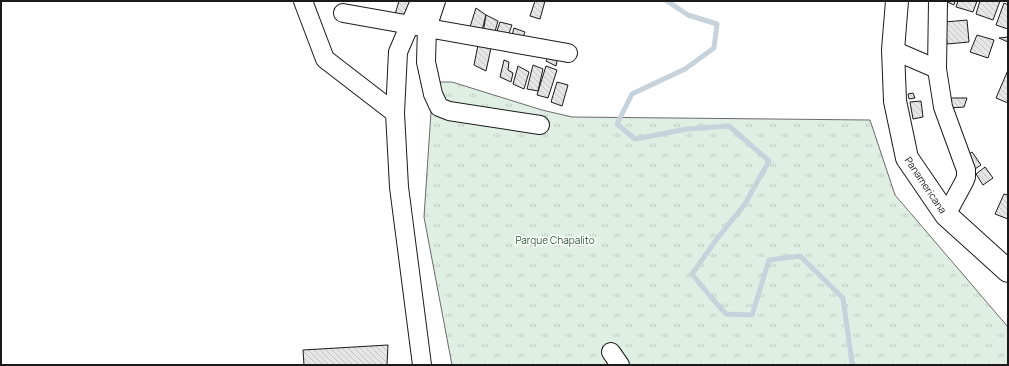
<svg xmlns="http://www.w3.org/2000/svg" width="1009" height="366" viewBox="0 0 1009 366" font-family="Manrope,sans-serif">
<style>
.park{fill:url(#park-tufts);stroke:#6a6a6a}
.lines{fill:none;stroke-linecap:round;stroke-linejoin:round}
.stream{stroke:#c6d2dc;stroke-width:5}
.building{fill:url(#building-back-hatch);stroke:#1a1a1a}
.minor-casing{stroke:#1a1a1a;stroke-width:20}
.major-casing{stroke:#1a1a1a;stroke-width:24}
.minor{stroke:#fff;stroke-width:18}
.major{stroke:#fff;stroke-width:22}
.labels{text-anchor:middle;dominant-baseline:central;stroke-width:3;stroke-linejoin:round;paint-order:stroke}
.street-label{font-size:10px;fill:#1a1a1a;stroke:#fff}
.park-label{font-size:10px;fill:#2b5a34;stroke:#fff}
</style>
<defs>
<pattern id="park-tufts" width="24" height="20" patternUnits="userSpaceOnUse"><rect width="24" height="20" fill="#e0efe3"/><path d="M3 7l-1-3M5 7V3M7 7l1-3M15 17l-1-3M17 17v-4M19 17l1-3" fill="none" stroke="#c0ccc2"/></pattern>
<pattern id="building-back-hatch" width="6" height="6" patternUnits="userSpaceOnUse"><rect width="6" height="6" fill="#e6e6e6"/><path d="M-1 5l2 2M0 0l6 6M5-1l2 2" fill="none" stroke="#c5c5c5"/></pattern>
</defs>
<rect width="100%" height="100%" fill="#fff"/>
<path class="park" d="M 433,82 L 452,82 L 542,110 L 572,117 L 870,120 L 895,195 L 1008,327 L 1008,365 L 452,365 L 424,217 Z"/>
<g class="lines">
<path class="stream" d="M 667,1 L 688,15 L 717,24 L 714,48 L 685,69 L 632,94 L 617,124 L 635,139 L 687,129 L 729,126 L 769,161 L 745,204 L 716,240 L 692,274 L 710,296 L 726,314 L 752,315 L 769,260 L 800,256 L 843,298 L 852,363 L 854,365"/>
</g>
<g class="building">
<path d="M 399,1 L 412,1 L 406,24 L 393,21 Z"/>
<path d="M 535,1 L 545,1 L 540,19 L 530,16 Z"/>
<path d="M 945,1 L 955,1 L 954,5 Z"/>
<path d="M 958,1 L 977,1 L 973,12 L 956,7 Z"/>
<path d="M 980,1 L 1000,1 L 993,20 L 976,14 Z"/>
<path d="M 1004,3 L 1008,5 L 1008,29 L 996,25 Z"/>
<path d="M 476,8 L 486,15 L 481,34 L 469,30 Z"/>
<path d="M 486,15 L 498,21 L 494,35 L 483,33 Z"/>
<path d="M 967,20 L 969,42 L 947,44 L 945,22 Z"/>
<path d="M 500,22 L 512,25 L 507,39 L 495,37 Z"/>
<path d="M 514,28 L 525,32 L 521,42 L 511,39 Z"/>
<path d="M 977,35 L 994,40 L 988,58 L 970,52 Z"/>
<path d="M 1008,37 L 1008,42 L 999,38 Z"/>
<path d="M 478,45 L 491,48 L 486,71 L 474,65 Z"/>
<path d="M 550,54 L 558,56 L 556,66 L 546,61 Z"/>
<path d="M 504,60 L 509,62 L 508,70 L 513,73 L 511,82 L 500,77 Z"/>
<path d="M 533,65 L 543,69 L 538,91 L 527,89 Z"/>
<path d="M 518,66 L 529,72 L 524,89 L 513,84 Z"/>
<path d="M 546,66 L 557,70 L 548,98 L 537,95 Z"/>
<path d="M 1008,70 L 1008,103 L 996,98 Z"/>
<path d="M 557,82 L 568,85 L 562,106 L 551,102 Z"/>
<path d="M 913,93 L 915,98 L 909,99 L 908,94 Z"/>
<path d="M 949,98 L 967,98 L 964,107 L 949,108 Z"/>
<path d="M 921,101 L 923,117 L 913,119 L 910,102 Z"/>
<path d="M 972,152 L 981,165 L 972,171 L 963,158 Z"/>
<path d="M 985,167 L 993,178 L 983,185 L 976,174 Z"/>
<path d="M 1004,194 L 1008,195 L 1008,219 L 995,214 Z"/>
<path d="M 388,345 L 387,365 L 304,365 L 303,350 Z"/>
</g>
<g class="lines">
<g class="minor-casing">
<g id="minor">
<path d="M 303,1 L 325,59 L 395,113 L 399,187 L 422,365"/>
<path d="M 436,1 L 427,28 L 426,62 L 433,94 L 439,107 L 449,111 L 540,125"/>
<path d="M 938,1 L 937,69 L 943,107 L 966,170 L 966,177 L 964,182 L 946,215"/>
<path d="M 343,13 L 568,53"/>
<path d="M 893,50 L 937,69"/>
<path d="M 395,113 L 398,52 L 420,1"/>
<path d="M 611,352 L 620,365"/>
</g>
</g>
<g class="major-casing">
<path id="major" d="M 897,1 L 893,50 L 895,101 L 907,158 L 946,215 L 1008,271"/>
</g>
<use href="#minor" class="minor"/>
<use href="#major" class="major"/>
</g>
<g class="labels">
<g class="street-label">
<text transform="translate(926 185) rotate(56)">Panamericana</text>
</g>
<g class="park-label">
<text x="555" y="240">Parque Chapalito</text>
</g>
</g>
<rect width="1009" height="366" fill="none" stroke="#1a1a1a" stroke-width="4"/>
</svg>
